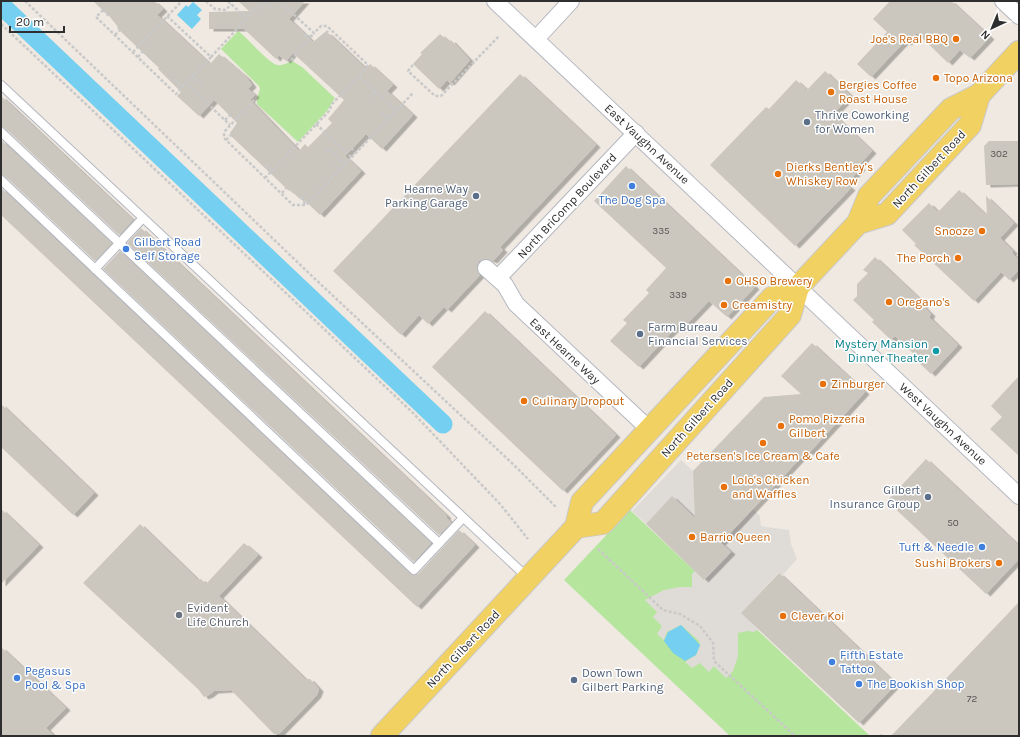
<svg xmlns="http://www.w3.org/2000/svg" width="1020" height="737" viewBox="0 0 1020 737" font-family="Karla,sans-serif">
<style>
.green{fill:#b6e59e}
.plaza{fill:#dfdcd8}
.water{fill:#75cff0}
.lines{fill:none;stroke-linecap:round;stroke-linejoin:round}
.canal{stroke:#75cff0;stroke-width:19}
.building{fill:#cbc7bf;filter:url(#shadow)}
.service-casing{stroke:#b4b7c1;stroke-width:10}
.minor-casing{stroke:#b4b7c1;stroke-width:18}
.primary-casing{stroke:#c9c9c9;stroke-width:24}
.path{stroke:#c9c9c9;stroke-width:2.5;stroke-dasharray:3 2;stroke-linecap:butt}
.service{stroke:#fff;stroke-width:8}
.minor{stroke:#fff;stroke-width:16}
.primary{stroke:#f2d163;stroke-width:22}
.food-dot{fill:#e8710a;stroke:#fff;stroke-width:1.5}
.service-dot{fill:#5c6f8a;stroke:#fff;stroke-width:1.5}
.shop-dot{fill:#3f7fe0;stroke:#fff;stroke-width:1.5}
.culture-dot{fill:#0f9aa8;stroke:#fff;stroke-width:1.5}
.worship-dot{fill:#6b7280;stroke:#fff;stroke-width:1.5}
.labels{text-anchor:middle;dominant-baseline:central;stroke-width:3;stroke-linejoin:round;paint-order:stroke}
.number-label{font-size:10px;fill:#555452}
.food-label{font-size:12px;fill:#c56008;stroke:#fff;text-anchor:start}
.service-label{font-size:12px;fill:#4e5e75;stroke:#fff;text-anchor:start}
.street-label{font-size:12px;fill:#2e2e2e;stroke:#fff}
.shop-label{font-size:12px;fill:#366cbe;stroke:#fff;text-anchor:start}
.culture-label{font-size:12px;fill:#0d838f;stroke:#fff;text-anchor:end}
.worship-label{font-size:12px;fill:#5b616d;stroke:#fff;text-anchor:start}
</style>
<defs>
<filter id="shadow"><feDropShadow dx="4.5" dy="2.5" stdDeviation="0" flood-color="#0004"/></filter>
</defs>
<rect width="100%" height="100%" fill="#efe9e1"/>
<g class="green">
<path d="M 238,31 C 247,37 267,62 277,65 C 282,66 287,63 292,61 L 302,67 L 335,98 L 327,111 L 298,142 L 257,104 L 257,98 L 260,89 L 259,86 L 221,49 Z"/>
<path d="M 630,510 L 870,736 L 730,736 L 564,580 Z"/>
</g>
<path class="plaza" d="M 681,460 L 693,471 L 694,486 L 737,526 L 753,509 L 760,516 L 761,526 L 789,530 L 791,544 L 797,559 L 782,576 L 778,573 L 742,612 L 758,629 L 754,632 L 747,631 L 738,633 L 738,656 L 733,671 L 726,678 L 714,666 L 709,672 L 700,663 L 692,668 L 685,662 L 696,655 L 700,645 L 699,641 L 681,625 L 667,632 L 664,640 L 657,634 L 662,626 L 653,617 L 657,612 L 645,600 L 664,590 L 680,587 L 692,587 L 692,574 L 695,571 L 704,580 L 731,552 L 672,497 L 646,524 L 632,511 Z"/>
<g class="water">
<path d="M 193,2 L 202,10 L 197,15 L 201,19 L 192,29 L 177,15 L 186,5 L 188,7 Z"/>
<path d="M 681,625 L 700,645 L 696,655 L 685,661 L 673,653 L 664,641 L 668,632 Z"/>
</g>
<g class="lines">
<path class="canal" d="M 1,5 L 443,424"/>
</g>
<g class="building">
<path d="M 93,1 L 154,1 L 163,9 L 157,15 L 210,64 L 219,54 L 246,77 L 252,85 L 248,89 L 255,95 L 250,100 L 299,151 L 305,144 L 308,147 L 332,123 L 328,119 L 344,100 L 293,53 L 286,61 L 279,55 L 276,59 L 244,29 L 209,29 L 209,12 L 249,11 L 238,1 L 305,1 L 289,19 L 313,42 L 325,32 L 328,33 L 366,69 L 370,64 L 393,85 L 387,91 L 413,115 L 382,149 L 366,134 L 345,156 L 361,171 L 320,215 L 301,197 L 300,199 L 290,190 L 289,191 L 231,136 L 230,133 L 237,123 L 214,100 L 199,116 L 177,96 L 181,92 L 158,69 L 159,68 L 117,28 L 118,27 L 110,17 Z"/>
<path d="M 890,1 L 951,1 L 990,37 L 970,58 L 960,50 L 948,63 L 917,33 L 907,43 L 905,41 L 871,77 L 857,64 L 887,32 L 873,19 Z"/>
<path d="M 440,34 L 449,42 L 451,40 L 470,60 L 450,83 L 447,80 L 439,89 L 413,64 L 422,54 L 420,53 Z"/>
<path d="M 825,71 L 851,96 L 833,114 L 872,151 L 859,165 L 861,168 L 846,184 L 851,188 L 795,246 L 710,165 L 766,107 L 769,109 L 796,80 L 807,90 Z"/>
<path d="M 520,74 L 596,145 L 500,247 L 503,250 L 493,261 L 488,259 L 479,261 L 477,266 L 480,275 L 447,310 L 444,307 L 428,324 L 419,315 L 401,335 L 333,271 Z"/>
<path d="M 1,96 L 133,220 L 119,235 L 5,128 L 1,127 Z"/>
<path d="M 1,140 L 112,243 L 95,261 L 5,176 L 1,175 Z"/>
<path d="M 989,141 L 1019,141 L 1019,184 L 986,185 L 984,146 Z"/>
<path d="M 626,166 L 755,287 L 727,317 L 709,301 L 684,327 L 680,323 L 639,367 L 610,341 L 627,323 L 623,320 L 649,293 L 646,290 L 666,268 L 594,201 Z"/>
<path d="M 1,188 L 410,574 L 415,575 L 418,574 L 459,530 L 475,545 L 417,607 L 1,215 Z"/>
<path d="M 959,190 L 987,216 L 986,196 L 1014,223 L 1000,238 L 1013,251 L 1012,253 L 1019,260 L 1019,270 L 1009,280 L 1001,272 L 974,301 L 914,245 L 916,244 L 902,230 L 929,203 L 938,212 Z"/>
<path d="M 141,228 L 447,516 L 446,517 L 451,523 L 439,535 L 127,243 Z"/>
<path d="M 120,251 L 431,543 L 414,562 L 103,269 Z"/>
<path d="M 875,257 L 925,304 L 923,306 L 931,314 L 929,317 L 958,345 L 931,374 L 914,358 L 916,356 L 895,336 L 891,340 L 872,322 L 874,320 L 853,300 L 857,296 L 857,284 L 868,273 L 863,270 Z"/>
<path d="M 485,311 L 616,435 L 563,491 L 432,367 Z"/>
<path d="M 812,343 L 865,392 L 809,453 L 807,451 L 721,543 L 731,552 L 704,580 L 646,524 L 672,496 L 695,518 L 693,471 L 764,397 L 801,394 L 781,376 Z"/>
<path d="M 1019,376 L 1019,456 L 990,429 L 1002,417 L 991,406 Z"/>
<path d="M 1,404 L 94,493 L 73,515 L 1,447 Z"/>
<path d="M 926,459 L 1019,546 L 1019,559 L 986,594 L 887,501 Z"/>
<path d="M 1,509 L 39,545 L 1,584 Z"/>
<path d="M 140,524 L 198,580 L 201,579 L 206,584 L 244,543 L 258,555 L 219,596 L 305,679 L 310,679 L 319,689 L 317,695 L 279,734 L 274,734 L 231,690 L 214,691 L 209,695 L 204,697 L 198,689 L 83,583 Z"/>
<path d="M 779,573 L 896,684 L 859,723 L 741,613 Z"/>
<path d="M 1019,602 L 1019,736 L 891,736 L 957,667 Z"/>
<path d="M 1,647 L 66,708 L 46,728 L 54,736 L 1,736 Z"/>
</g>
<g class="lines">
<g class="service-casing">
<g id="service">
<path d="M 1,85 L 528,578"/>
<path d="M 1,132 L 439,543"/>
<path d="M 1,180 L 414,570 L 463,518"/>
<path d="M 95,269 L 143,218"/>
</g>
</g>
<g class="minor-casing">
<g id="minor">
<path d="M 495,1 L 1019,496"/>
<path d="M 1003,1 L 1019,16"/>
<path d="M 536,39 L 571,1"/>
<path d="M 486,268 L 505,285 L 516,304 L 649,429"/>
<path d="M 498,278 L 636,133"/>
</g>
</g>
<g class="primary-casing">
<g id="primary">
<path d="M 858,223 L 887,214 L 970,125 L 979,95"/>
<path d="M 576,527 L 603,523 L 790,315 L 798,287"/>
<path d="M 382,736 L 576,527 L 582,502 L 772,298 L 798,287 L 858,223 L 869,196 L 951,109 L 979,95 L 1019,52"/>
</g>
</g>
<g class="path">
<path d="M 25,1 L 314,278 L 514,465 L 556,507"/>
<path d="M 206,1 L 215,9 L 226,10 L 231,4"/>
<path d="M 228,1 L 246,18"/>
<path d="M 265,1 L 273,9"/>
<path d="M 279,1 L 314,33 L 321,26 L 327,26 L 368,65 L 359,76 L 397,111"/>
<path d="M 103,10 L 96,17 L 176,94 L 186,83 L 230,125"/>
<path d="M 103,10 L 110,17"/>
<path d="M 167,16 L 211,57 L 186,83"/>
<path d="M 1,24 L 413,413 L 500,504 L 528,539"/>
<path d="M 326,33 L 330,29"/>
<path d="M 115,35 L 120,30"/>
<path d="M 304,35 L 308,35 L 311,37"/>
<path d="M 133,52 L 182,1"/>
<path d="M 138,57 L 143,51"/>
<path d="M 211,57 L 263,1"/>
<path d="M 291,60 L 314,33"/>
<path d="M 413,65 L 408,71 L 435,96 L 441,96 L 499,36"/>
<path d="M 192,76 L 202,85"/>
<path d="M 174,79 L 182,87"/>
<path d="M 370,97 L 376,92"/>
<path d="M 254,100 L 224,132 L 224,138 L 293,205 L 306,205 L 413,93"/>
<path d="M 381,112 L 388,120"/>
<path d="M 225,120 L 231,114"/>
<path d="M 316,124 L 352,158"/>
<path d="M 226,140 L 231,135"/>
<path d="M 351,148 L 356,153"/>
<path d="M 326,152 L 329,149 L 346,165"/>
<path d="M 266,164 L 271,170"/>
<path d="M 335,165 L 340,170"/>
<path d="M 265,178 L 329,111 L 332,104 L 359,76"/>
<path d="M 282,193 L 286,188"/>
<path d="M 301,197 L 306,205"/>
<path d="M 598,549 L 663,610 L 680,614 L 700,626 L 713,643 L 714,661 L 795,736"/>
<path d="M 880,736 L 882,735"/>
</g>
<use href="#service" class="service"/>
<use href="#minor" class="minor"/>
<use href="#primary" class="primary"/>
</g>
<g class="food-dot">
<circle cx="956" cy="39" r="4"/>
<circle cx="936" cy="78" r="4"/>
<circle cx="831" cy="92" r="4"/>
<circle cx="778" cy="174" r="4"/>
<circle cx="982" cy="231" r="4"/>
<circle cx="958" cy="258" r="4"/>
<circle cx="728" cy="281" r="4"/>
<circle cx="889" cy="302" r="4"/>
<circle cx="724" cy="305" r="4"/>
<circle cx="823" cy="384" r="4"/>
<circle cx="524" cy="401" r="4"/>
<circle cx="781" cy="426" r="4"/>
<circle cx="763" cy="443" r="4"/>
<circle cx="724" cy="487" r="4"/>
<circle cx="692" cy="537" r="4"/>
<circle cx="999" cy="563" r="4"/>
<circle cx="783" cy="616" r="4"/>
</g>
<g class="service-dot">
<circle cx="807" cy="122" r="4"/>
<circle cx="476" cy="196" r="4"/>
<circle cx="640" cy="334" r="4"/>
<circle cx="928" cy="497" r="4"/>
<circle cx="574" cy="680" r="4"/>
</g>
<g class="shop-dot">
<circle cx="632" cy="186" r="4"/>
<circle cx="126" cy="249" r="4"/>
<circle cx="982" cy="547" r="4"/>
<circle cx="832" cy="662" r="4"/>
<circle cx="17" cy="678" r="4"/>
<circle cx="859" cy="684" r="4"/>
</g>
<circle class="culture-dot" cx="936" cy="351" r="4"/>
<circle class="worship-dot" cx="179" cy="615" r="4"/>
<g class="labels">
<g class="number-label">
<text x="999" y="154">302</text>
<text x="661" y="231">335</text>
<text x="678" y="295">339</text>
<text x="953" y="523">50</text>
<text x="972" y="699">72</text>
</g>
<g class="food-label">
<text x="948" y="39" text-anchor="end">Joe's Real BBQ</text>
<text x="944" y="78">Topo Arizona</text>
<text x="839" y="85">Bergies Coffee<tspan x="839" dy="14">Roast House</tspan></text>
<text x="786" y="167">Dierks Bentley’s<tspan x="786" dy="14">Whiskey Row</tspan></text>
<text x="974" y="231" text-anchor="end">Snooze</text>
<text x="950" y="258" text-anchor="end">The Porch</text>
<text x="736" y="281">OHSO Brewery</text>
<text x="897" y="302">Oregano's</text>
<text x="732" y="305">Creamistry</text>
<text x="831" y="384">Zinburger</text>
<text x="532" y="401">Culinary Dropout</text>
<text x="789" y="419">Pomo Pizzeria<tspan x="789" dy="14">Gilbert</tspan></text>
<text x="763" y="456" text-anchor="middle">Petersen's Ice Cream &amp; Cafe</text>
<text x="732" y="480">Lolo's Chicken<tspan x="732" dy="14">and Waffles</tspan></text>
<text x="700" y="537">Barrio Queen</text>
<text x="991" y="563" text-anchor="end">Sushi Brokers</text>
<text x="791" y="616">Clever Koi</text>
</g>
<g class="service-label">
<text x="815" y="115">Thrive Coworking<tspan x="815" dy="14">for Women</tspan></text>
<text x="468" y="189" text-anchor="end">Hearne Way<tspan x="468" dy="14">Parking Garage</tspan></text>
<text x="648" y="327">Farm Bureau<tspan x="648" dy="14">Financial Services</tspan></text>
<text x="920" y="490" text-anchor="end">Gilbert<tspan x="920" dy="14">Insurance Group</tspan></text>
<text x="582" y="673">Down Town<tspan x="582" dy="14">Gilbert Parking</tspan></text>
</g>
<g class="street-label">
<text transform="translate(647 144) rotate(43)">East Vaughn Avenue</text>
<text transform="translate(929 169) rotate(-47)">North Gilbert Road</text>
<text transform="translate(567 206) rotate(-47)">North BriComp Boulevard</text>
<text transform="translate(565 351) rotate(43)">East Hearne Way</text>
<text transform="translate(697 418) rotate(-48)">North Gilbert Road</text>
<text transform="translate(943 424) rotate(43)">West Vaughn Avenue</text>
<text transform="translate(463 649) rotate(-47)">North Gilbert Road</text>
</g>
<g class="shop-label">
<text x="632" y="200" text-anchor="middle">The Dog Spa</text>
<text x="134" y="242">Gilbert Road<tspan x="134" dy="14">Self Storage</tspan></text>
<text x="974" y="547" text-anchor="end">Tuft &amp; Needle</text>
<text x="840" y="655">Fifth Estate<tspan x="840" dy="14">Tattoo</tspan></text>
<text x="25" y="671">Pegasus<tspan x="25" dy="14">Pool &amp; Spa</tspan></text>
<text x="867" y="684">The Bookish Shop</text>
</g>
<g class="culture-label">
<text x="928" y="344">Mystery Mansion<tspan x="928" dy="14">Dinner Theater</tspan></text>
</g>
<g class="worship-label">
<text x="187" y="608">Evident<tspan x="187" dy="14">Life Church</tspan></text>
</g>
</g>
<rect width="1020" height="737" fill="none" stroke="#2e2e2e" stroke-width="4"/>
<g transform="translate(992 28) rotate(224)" stroke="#ffffff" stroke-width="3" paint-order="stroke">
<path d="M0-3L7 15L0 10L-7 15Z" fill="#2e2e2e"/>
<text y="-6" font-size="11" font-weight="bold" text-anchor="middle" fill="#2e2e2e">N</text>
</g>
<path d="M10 26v6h54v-6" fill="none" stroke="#2e2e2e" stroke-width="2"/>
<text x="16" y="26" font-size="12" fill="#2e2e2e" stroke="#ffffff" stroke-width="3" paint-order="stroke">20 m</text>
</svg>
